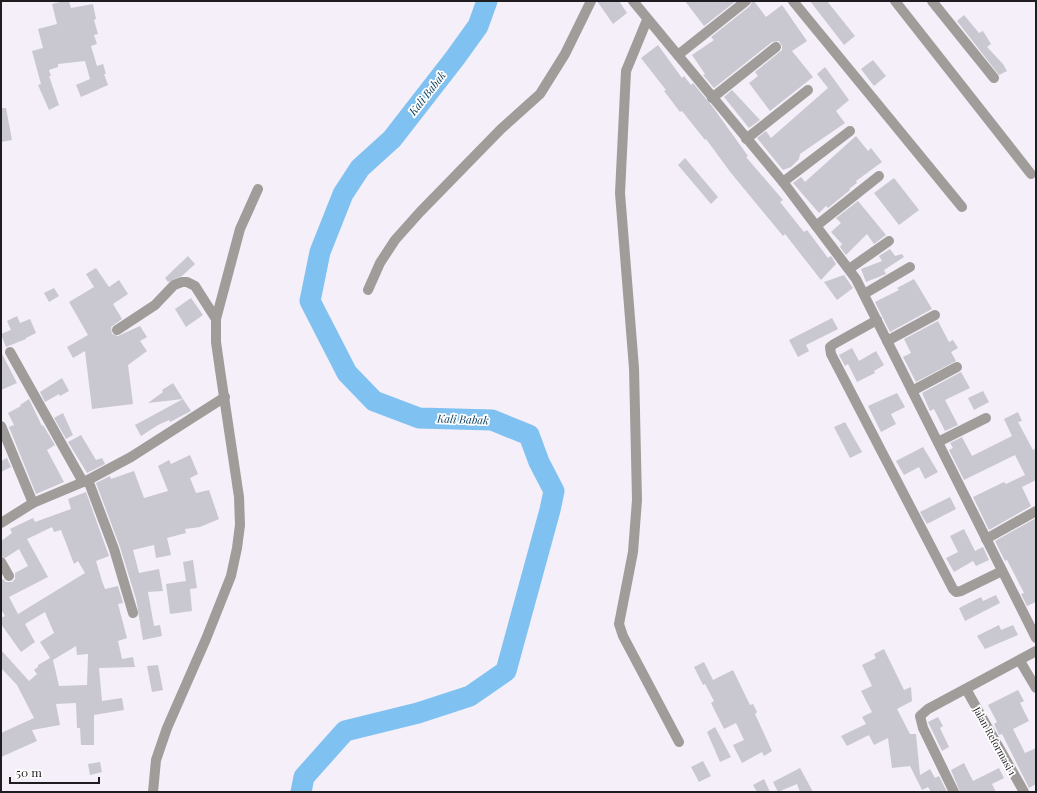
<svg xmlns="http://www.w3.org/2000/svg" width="1037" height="793" viewBox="0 0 1037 793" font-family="'Playfair Display',serif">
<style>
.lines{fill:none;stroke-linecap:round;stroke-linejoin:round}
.river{stroke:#7fc1f0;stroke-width:21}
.building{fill:#c9c8d1;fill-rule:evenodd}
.minor{stroke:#9f9c99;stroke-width:10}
.labels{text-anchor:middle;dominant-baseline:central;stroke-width:3.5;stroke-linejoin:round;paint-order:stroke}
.street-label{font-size:10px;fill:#1f1d21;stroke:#fff}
.water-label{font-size:11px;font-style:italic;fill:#083e5d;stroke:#fff}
</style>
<rect width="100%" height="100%" fill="#f4eff8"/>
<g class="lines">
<path class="river" d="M 301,792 L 304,777 L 345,731 L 418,713 L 470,696 L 506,671 L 550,510 L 554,491 L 539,462 L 529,435 L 492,420 L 419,418 L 374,401 L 347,373 L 310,301 L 320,252 L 343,194 L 360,168 L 392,139 L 455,58 L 478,26 L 487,1"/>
</g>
<g class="building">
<path d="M 64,1 L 69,1 L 71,8 L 93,4 L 96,19 L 94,20 L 98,34 L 94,35 L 97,44 L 91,46 L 97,66 L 103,64 L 106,74 L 104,74 L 108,85 L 81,97 L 76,85 L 90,79 L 85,61 L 58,64 L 58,67 L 49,70 L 51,76 L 49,76 L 59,105 L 49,110 L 38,85 L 41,84 L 32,51 L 43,48 L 38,29 L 57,24 L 52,4 Z"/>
<path d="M 597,1 L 619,1 L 627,13 L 613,24 Z"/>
<path d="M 685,1 L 736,1 L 704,26 Z"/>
<path d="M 752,1 L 754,1 L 766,17 L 782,5 L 807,41 L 792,51 L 813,77 L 770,111 L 749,83 L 758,76 L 755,72 L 782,50 L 782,46 L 779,41 L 772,42 L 714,88 L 703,75 L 705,74 L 692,55 L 714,40 L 711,37 L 750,6 Z"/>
<path d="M 810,1 L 827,1 L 855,36 L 844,45 Z"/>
<path d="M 964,15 L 979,33 L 983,31 L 991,44 L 987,47 L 1003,64 L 1007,71 L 999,75 L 957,21 Z"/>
<path d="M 658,45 L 682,78 L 684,76 L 691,85 L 693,83 L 712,106 L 748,156 L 746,157 L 783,200 L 780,202 L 804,232 L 807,230 L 828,258 L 831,256 L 836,264 L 821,280 L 785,234 L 783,236 L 731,173 L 706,139 L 705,140 L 682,111 L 680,112 L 664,91 L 666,90 L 641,58 Z"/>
<path d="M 873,60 L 886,76 L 874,86 L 861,69 Z"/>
<path d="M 825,67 L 849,100 L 836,111 L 845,123 L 800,154 L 799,159 L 791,167 L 783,170 L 757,138 L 766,131 L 771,138 L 828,88 L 817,74 Z"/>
<path d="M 732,90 L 760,120 L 749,128 L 724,97 Z"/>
<path d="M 1,108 L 6,108 L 12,140 L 1,142 Z"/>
<path d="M 856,136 L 868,151 L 871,148 L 882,162 L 856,181 L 857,183 L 849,189 L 850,190 L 828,208 L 826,206 L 819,213 L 793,183 L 801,177 L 805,182 Z"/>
<path d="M 685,158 L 718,197 L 711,204 L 678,165 Z"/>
<path d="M 894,178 L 919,210 L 899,225 L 874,193 Z"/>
<path d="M 858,201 L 886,235 L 874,244 L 867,234 L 846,255 L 840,247 L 842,244 L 831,232 L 841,223 L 836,218 Z"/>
<path d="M 890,249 L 895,256 L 902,254 L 904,257 L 884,270 L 886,274 L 866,282 L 861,269 L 882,261 L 879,256 Z"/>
<path d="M 188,256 L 195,264 L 182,276 L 168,282 L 165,278 Z"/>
<path d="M 96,268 L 109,287 L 119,280 L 128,294 L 113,304 L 122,319 L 111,327 L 112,334 L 118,336 L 140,326 L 147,337 L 140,341 L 147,351 L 128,365 L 133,404 L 92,409 L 85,351 L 73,358 L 67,347 L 88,335 L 69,302 L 94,287 L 86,274 Z"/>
<path d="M 844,275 L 853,288 L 837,300 L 824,282 Z"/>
<path d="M 914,279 L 932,309 L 890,332 L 875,302 L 899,290 L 897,288 Z"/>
<path d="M 54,288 L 59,296 L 49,302 L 44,293 Z"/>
<path d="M 191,298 L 203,315 L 186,327 L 175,309 Z"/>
<path d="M 17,316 L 20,323 L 30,319 L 36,333 L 26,338 L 26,339 L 6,347 L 1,334 L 11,330 L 7,321 Z"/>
<path d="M 832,318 L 838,329 L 806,345 L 809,351 L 798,357 L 789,340 Z"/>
<path d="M 938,321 L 949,342 L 953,340 L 958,348 L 951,352 L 956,361 L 916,382 L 903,357 L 911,353 L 904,339 Z"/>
<path d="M 852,348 L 859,361 L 876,351 L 884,365 L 874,371 L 875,373 L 857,382 L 848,364 L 845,366 L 839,355 Z"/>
<path d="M 1,352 L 17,383 L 1,390 Z"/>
<path d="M 961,372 L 970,388 L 945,400 L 958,425 L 945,431 L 934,409 L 930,411 L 922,393 Z"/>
<path d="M 62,378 L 69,391 L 60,396 L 59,394 L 45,402 L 40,392 Z"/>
<path d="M 173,383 L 183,399 L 148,403 L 163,392 L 162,390 Z"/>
<path d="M 983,391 L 989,402 L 974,410 L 968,398 Z"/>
<path d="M 897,393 L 905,407 L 891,414 L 896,424 L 881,432 L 868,406 Z"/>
<path d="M 29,399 L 42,426 L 43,425 L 55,445 L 47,450 L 64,482 L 36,494 L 9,427 L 14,425 L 8,413 L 21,406 L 20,405 Z"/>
<path d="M 183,399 L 191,411 L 170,422 L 169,420 L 158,425 L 141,436 L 135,425 Z"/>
<path d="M 1018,412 L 1022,421 L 1018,422 L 1033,450 L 1036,448 L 1036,480 L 1022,487 L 1031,506 L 989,530 L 973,497 L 1004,482 L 1006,484 L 1025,475 L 1015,455 L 964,480 L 949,450 L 953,448 L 950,443 L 962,437 L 972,456 L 1012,436 L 1004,419 Z"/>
<path d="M 63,413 L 73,435 L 66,439 L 54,418 Z"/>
<path d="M 845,422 L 862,452 L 850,458 L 834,427 Z"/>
<path d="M 81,435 L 96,460 L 102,458 L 105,464 L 87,473 L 68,442 Z"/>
<path d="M 923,447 L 938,472 L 925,479 L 919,467 L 904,475 L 896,461 Z"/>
<path d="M 190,455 L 198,474 L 190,478 L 196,493 L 209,490 L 219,519 L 200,527 L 185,529 L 186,533 L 167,538 L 171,555 L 156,558 L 154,545 L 133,550 L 139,573 L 159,569 L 163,591 L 148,592 L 154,626 L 160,625 L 162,636 L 143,640 L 136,599 L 120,547 L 96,483 L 110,476 L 111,479 L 134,471 L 144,498 L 168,491 L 158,466 L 169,460 L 171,464 Z"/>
<path d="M 7,458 L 11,467 L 1,472 L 1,461 Z"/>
<path d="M 86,492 L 109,556 L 96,561 L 102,581 L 105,589 L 118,586 L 123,603 L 118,604 L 127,638 L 118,641 L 122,659 L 133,657 L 135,667 L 99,668 L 102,701 L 122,698 L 124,710 L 94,715 L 94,745 L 81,745 L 80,728 L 77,728 L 76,703 L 56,704 L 60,725 L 32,730 L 37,741 L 1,757 L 1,733 L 34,718 L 17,685 L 1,668 L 1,650 L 29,681 L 37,674 L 34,670 L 38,667 L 38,665 L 50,658 L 40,642 L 54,633 L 45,612 L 25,624 L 35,642 L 21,652 L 1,624 L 1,618 L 5,616 L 1,609 L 1,580 L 3,579 L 6,582 L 12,582 L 15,579 L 15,573 L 28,566 L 19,549 L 5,558 L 1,556 L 1,541 L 12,533 L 10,529 L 33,518 L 35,522 L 71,509 L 68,499 ZM 52,527 L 54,532 L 61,530 L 74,564 L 78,561 L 85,573 L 18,614 L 9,597 L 48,577 L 27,539 ZM 76,646 L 77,655 L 88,654 L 87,685 L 59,686 L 53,660 Z"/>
<path d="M 950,497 L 956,509 L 927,524 L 920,512 Z"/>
<path d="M 1036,518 L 1036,602 L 1027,606 L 1021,594 L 1024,593 L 1007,560 L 1005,561 L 995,541 Z"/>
<path d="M 964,529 L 975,551 L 983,547 L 989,560 L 976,566 L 973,561 L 954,572 L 946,558 L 958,552 L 950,536 Z"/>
<path d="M 193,560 L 197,588 L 190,589 L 192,611 L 170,614 L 166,584 L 186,581 L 183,562 Z"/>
<path d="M 996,595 L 1000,603 L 965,621 L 959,608 L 981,597 L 983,601 Z"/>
<path d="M 999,625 L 1001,630 L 1013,625 L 1018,635 L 985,649 L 977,636 Z"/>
<path d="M 884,649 L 904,690 L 911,687 L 912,701 L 897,709 L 910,734 L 916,734 L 920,775 L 930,769 L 935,778 L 939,776 L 947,792 L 931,792 L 928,787 L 922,790 L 910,766 L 892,768 L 888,738 L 874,745 L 869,735 L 847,746 L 841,736 L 866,724 L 862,717 L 872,712 L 861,691 L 872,686 L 862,665 L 876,658 L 874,654 Z"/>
<path d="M 704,662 L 713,680 L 733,670 L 750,705 L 753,704 L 757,712 L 755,714 L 772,751 L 764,756 L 762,752 L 742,763 L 733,745 L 744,740 L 736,723 L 724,729 L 711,703 L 714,701 L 705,684 L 703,685 L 694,667 Z"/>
<path d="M 158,665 L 163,690 L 152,692 L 147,666 Z"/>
<path d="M 1018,690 L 1024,701 L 1020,703 L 1029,721 L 1013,729 L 1025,753 L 1036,748 L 1036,784 L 1029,788 L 1002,734 L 999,735 L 994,724 L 997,722 L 988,705 Z"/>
<path d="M 938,717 L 943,726 L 940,728 L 949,747 L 942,751 L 928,722 Z"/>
<path d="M 715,727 L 731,757 L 720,762 L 707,732 Z"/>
<path d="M 703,761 L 711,776 L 699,782 L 691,767 Z"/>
<path d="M 100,762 L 102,772 L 90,775 L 88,764 Z"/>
<path d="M 964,763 L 973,781 L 999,768 L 1004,778 L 992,784 L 996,792 L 960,792 L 951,770 Z"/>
<path d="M 800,768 L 813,792 L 800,792 L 797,784 L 778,792 L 773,782 Z"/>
<path d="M 764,779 L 770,792 L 757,792 L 753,785 Z"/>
</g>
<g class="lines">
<g class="minor">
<path d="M 633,1 L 783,182 L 856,279 L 1036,638"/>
<path d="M 793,1 L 962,207"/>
<path d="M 895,1 L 1031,174"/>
<path d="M 932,1 L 994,78"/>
<path d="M 647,20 L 626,71 L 620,193 L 634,368 L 637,500 L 633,552 L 619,624 L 623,636 L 679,742"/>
<path d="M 678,55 L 746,1"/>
<path d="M 712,98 L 776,47"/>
<path d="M 746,139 L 808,90"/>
<path d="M 783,182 L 850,131"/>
<path d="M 816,226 L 879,176"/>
<path d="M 849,269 L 889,241"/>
<path d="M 368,290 L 380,263 L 395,240 L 420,212 L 501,129 L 540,94 L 565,54 L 591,1"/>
<path d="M 864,294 L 910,267"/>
<path d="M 877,320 L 834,344 L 830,347 L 831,354 L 953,589 L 956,592 L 961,591 L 1002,571"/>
<path d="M 117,330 L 155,305 L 174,285 L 182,282 L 187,282 L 195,286 L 216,319"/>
<path d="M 887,341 L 935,315"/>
<path d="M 10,352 L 83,482"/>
<path d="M 912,391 L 957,367"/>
<path d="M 1,426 L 33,503"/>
<path d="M 938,442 L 986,418"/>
<path d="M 88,480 L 114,549 L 133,613"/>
<path d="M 1,523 L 33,503 L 88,480 L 131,457 L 225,397"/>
<path d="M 986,539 L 1036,511"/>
<path d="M 1,562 L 9,576"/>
<path d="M 1020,661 L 1036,688"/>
<path d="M 966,689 L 1024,792"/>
<path d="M 153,792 L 156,760 L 167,728 L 206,639 L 231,576 L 237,548 L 240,525 L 239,497 L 220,370 L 216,342 L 216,319 L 240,229 L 258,189"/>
<path d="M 954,792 L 923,728 L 920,716 L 928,709 L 1036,651"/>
</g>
</g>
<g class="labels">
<g class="street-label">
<text transform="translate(995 741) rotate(61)">Jalan Reformasi 1</text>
</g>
<g class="water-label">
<text transform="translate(427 93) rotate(-52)">Kali Babak</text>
<text transform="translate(463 419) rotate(2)">Kali Babak</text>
</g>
</g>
<rect width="1037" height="793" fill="none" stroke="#1f1d21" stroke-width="4"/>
<path d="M10 777v6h89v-6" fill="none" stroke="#1f1d21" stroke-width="2"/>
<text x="16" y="777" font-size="12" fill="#1f1d21" stroke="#ffffff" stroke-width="3" paint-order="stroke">50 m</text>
</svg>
